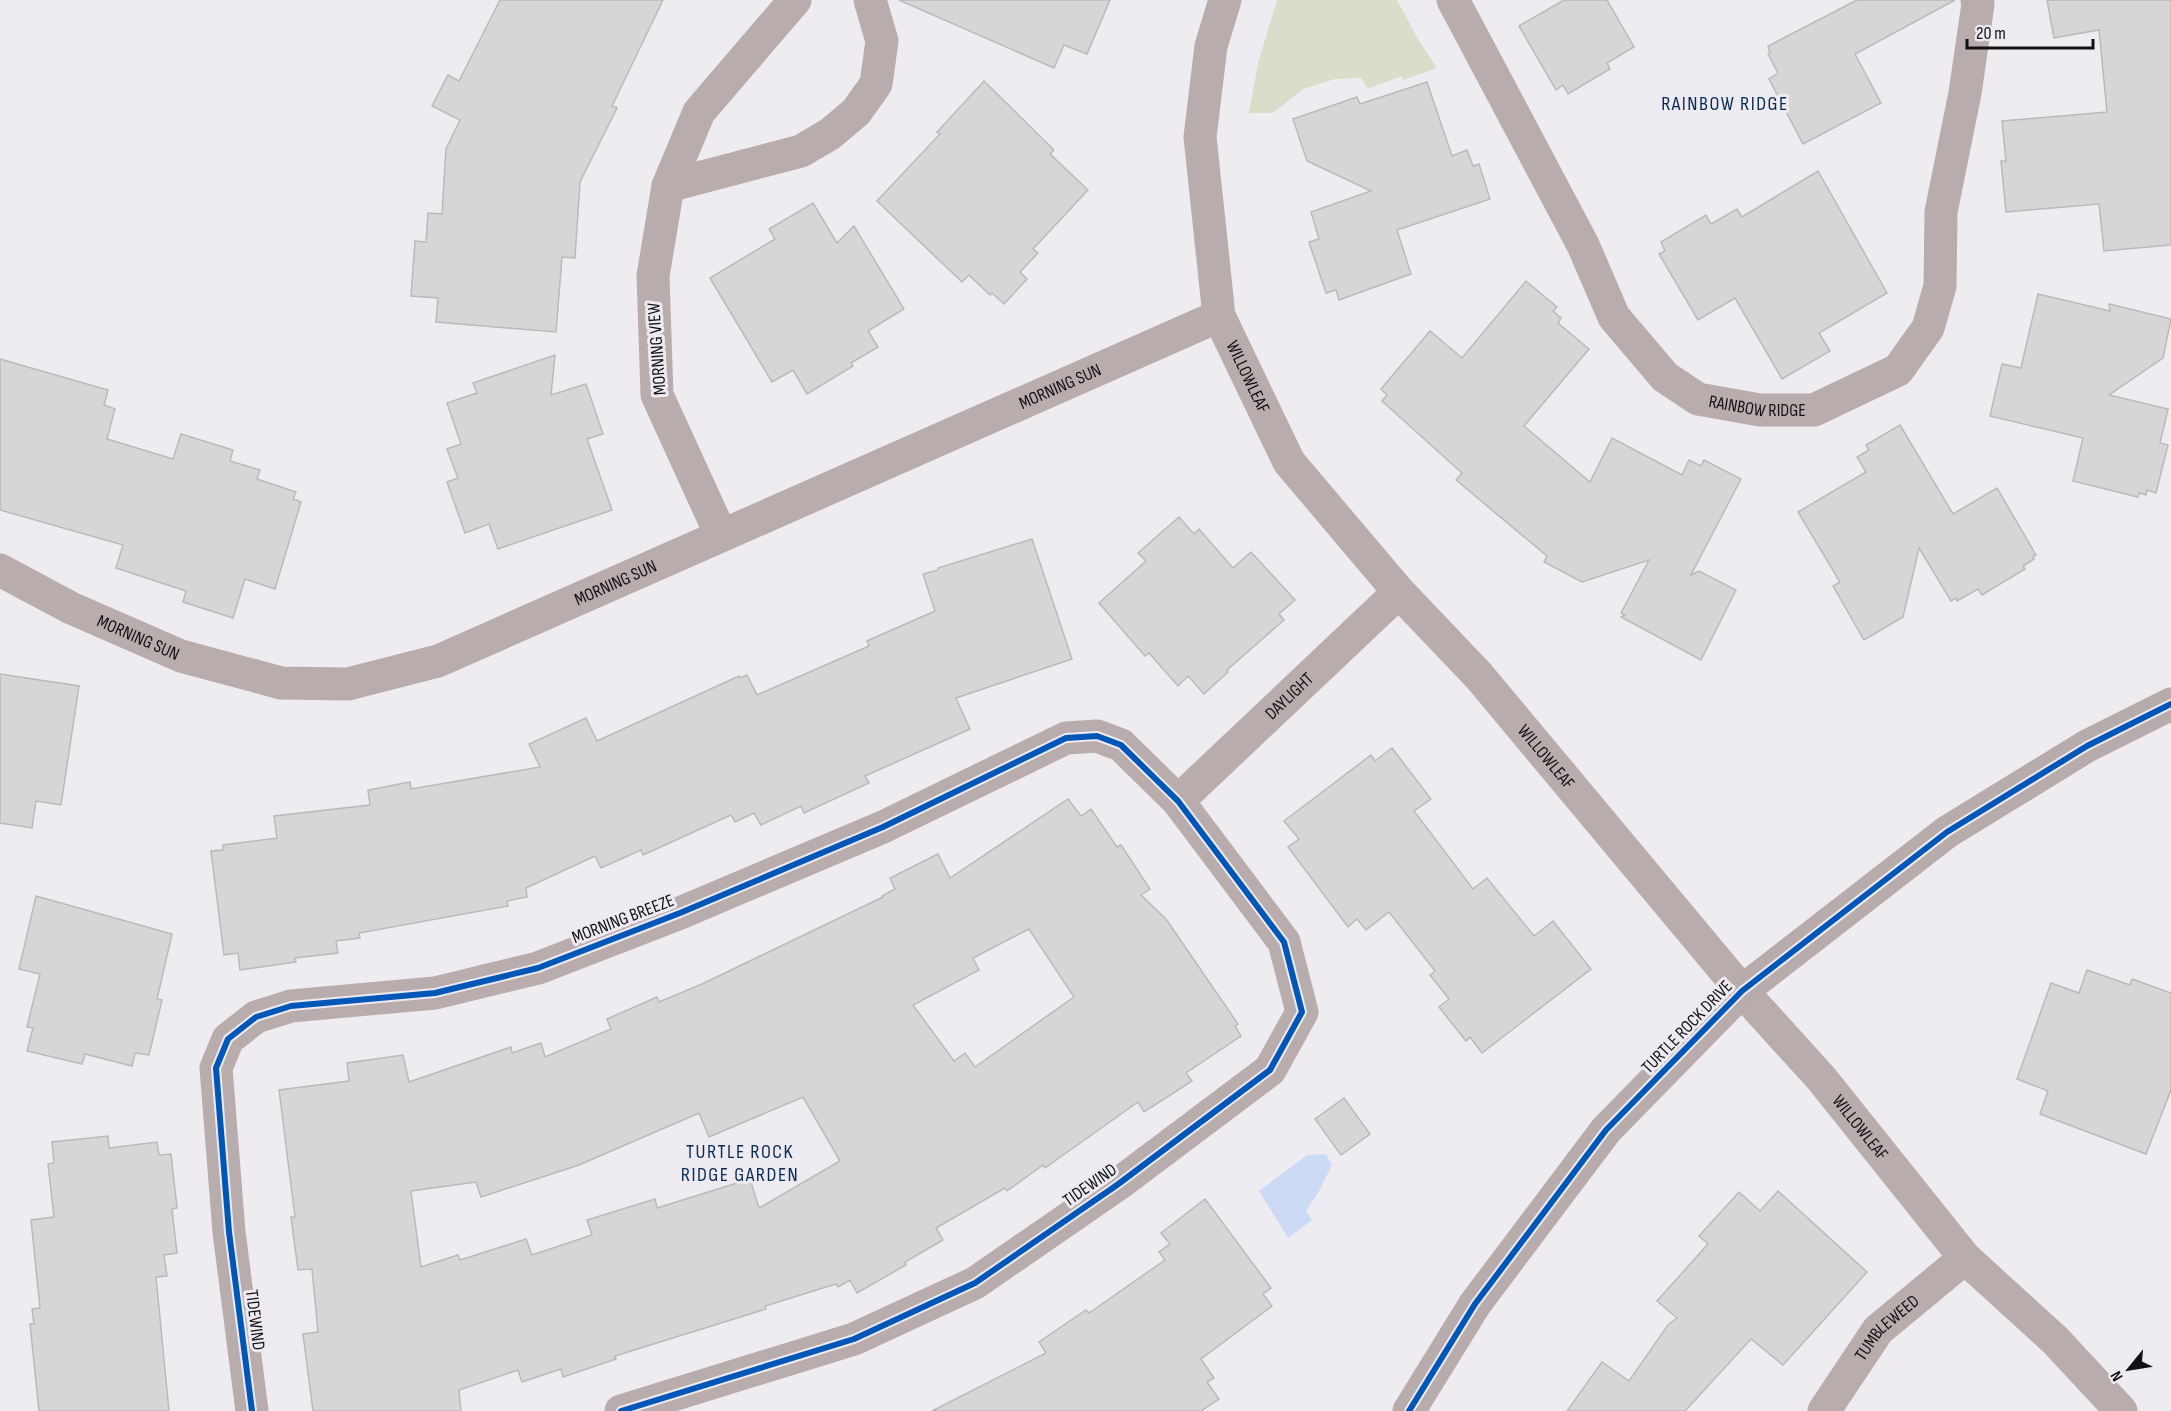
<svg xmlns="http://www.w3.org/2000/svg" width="2171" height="1411" viewBox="0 0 2171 1411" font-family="'Sofia Sans Condensed',sans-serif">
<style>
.green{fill:#d9decb}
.water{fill:#ccdaf6}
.building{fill:#d7d5d6;stroke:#bcb9bb;stroke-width:1.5;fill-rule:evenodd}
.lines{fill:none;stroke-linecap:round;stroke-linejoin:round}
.street{stroke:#b9acad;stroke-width:33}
.secondary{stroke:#b8abac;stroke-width:33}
.cycleway-casing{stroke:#edeaf2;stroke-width:10}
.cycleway{stroke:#0057b8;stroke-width:6}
.labels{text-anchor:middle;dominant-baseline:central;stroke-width:6;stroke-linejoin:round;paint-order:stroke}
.street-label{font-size:18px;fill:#111013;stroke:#edeaf2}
.neighbourhood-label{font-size:20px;letter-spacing:1.5px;fill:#082a50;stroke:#edeaf2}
</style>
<rect width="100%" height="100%" fill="#eeecf0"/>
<path class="green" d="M 1277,0 L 1397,0 L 1418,39 L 1437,68 L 1403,80 L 1402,76 L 1368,89 L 1361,78 L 1335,79 L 1303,89 L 1273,113 L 1249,113 L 1258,63 Z"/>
<path class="water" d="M 1326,1154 L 1332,1165 L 1318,1193 L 1306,1211 L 1312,1220 L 1288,1238 L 1259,1191 L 1307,1155 Z"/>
<g class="building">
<path d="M 500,0 L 663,0 L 612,106 L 617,108 L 580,182 L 575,258 L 562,257 L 556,332 L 436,322 L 438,298 L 411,296 L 415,241 L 426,242 L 428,213 L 442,214 L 446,149 L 460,120 L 432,106 L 448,75 L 459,81 Z"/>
<path d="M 899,0 L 1110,0 L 1087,54 L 1064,45 L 1054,68 Z"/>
<path d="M 1564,0 L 1607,0 L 1634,47 L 1607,63 L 1610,69 L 1568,94 L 1563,85 L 1556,90 L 1519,26 Z"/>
<path d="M 1857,0 L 1955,0 L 1855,54 L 1881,103 L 1803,144 L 1769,79 L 1778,73 L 1768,54 L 1770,52 L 1768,46 Z"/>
<path d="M 2047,0 L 2171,0 L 2171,245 L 2104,251 L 2099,204 L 2006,212 L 2001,161 L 2006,161 L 2002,121 L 2107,112 L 2099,30 L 2054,38 Z"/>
<path d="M 984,81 L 1054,150 L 1050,154 L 1088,190 L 1033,249 L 1038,253 L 1020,272 L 1027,279 L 1004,304 L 992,293 L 990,295 L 969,275 L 962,282 L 877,201 L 940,134 L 937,132 Z"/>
<path d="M 1427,82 L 1452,156 L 1467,150 L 1473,166 L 1479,164 L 1490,199 L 1397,230 L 1411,274 L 1339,300 L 1336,290 L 1326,293 L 1309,242 L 1319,239 L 1311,212 L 1371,191 L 1307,161 L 1293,119 L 1357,97 L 1360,104 Z"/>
<path d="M 1818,171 L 1887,293 L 1819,333 L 1830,351 L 1782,379 L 1735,298 L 1698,320 L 1659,254 L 1665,251 L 1661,242 L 1706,215 L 1711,224 L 1737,209 L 1742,217 Z"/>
<path d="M 813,203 L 837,243 L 854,226 L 904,309 L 868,331 L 878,347 L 851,363 L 853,366 L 807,394 L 793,370 L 772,382 L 710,278 L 775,239 L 769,229 Z"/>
<path d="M 1526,281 L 1557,307 L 1553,311 L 1561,318 L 1558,323 L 1589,349 L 1524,426 L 1590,482 L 1612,438 L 1682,475 L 1689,460 L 1701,466 L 1704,460 L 1741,479 L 1691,575 L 1699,571 L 1736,590 L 1701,660 L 1621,617 L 1625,615 L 1621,613 L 1649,560 L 1582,582 L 1544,562 L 1547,556 L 1456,480 L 1462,473 L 1382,401 L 1387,395 L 1381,389 L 1430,331 L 1462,358 Z"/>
<path d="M 2038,294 L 2110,311 L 2109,304 L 2171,319 L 2163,358 L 2109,395 L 2168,409 L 2160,443 L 2168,445 L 2156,493 L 2147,490 L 2146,495 L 2139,493 L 2138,497 L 2073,481 L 2083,438 L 1990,416 L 2002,364 L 2021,368 Z"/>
<path d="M 555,355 L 551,395 L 586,384 L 603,434 L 587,439 L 612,510 L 498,549 L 489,524 L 465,533 L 447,482 L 458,478 L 447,449 L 461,444 L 447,403 L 477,393 L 473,383 Z"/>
<path d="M 0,359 L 108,390 L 104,405 L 115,409 L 107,439 L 173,459 L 181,434 L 233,450 L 230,461 L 260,470 L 257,479 L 296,492 L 293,499 L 301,502 L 275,589 L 245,579 L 233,618 L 183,602 L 186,591 L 116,568 L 123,545 L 0,510 Z"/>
<path d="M 1900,425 L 1953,514 L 1997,488 L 2036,555 L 2033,556 L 2034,559 L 2023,566 L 2025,569 L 1982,595 L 1978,589 L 1957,601 L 1956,598 L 1951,601 L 1919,548 L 1903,617 L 1864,640 L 1833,586 L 1840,582 L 1798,512 L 1866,472 L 1857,457 L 1869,450 L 1866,445 Z"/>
<path d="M 1179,517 L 1194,534 L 1199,529 L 1233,568 L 1251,552 L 1295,600 L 1279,614 L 1284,620 L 1227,670 L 1228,672 L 1204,694 L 1188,676 L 1178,686 L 1149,653 L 1145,656 L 1099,603 L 1146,561 L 1138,553 Z"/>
<path d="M 1032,539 L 1072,659 L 956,698 L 970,729 L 865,776 L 869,783 L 804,813 L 801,806 L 761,825 L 754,813 L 735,822 L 731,815 L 643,855 L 641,850 L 601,868 L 595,856 L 526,888 L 527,897 L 507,901 L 508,906 L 359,933 L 360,938 L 336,941 L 338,953 L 295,958 L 296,962 L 240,970 L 238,953 L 224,955 L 211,851 L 223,850 L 223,845 L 277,838 L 274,816 L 370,805 L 368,790 L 410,782 L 411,789 L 540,767 L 529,744 L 586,718 L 597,741 L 739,676 L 740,678 L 747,675 L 757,695 L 869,646 L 867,641 L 935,611 L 923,574 L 938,570 L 938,568 Z"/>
<path d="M 0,674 L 79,686 L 61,805 L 36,801 L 32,828 L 0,823 Z"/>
<path d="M 1392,748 L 1431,799 L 1414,811 L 1473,889 L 1487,878 L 1534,936 L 1553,921 L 1591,969 L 1482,1053 L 1470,1037 L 1466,1041 L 1439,1007 L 1449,999 L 1430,975 L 1435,971 L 1389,912 L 1366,930 L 1357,919 L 1348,927 L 1288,847 L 1299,839 L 1284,821 L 1371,755 L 1375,761 Z"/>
<path d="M 1068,799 L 1081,816 L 1091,809 L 1117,847 L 1121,845 L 1150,889 L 1141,895 L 1166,919 L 1238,1024 L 1235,1026 L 1241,1036 L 1186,1073 L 1192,1081 L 1144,1112 L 1138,1102 L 1045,1168 L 1043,1165 L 1007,1191 L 1005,1188 L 936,1228 L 943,1240 L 905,1262 L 906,1265 L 857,1293 L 850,1280 L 838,1287 L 836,1284 L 765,1306 L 766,1309 L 615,1356 L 616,1359 L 563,1377 L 561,1369 L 522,1382 L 518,1370 L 459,1390 L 461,1411 L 313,1411 L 303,1334 L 318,1332 L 312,1269 L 298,1270 L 291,1217 L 295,1217 L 279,1090 L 349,1081 L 347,1063 L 403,1055 L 409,1082 L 511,1047 L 512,1053 L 541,1043 L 545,1057 L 611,1029 L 607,1019 L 657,997 L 659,1002 L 702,984 L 883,897 L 882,896 L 895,889 L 890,878 L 938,854 L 950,878 ZM 1029,929 L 1074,997 L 975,1067 L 965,1053 L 954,1061 L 913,1005 L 979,970 L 973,958 ZM 803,1097 L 840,1161 L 759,1208 L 750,1179 L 657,1208 L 655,1199 L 587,1220 L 592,1235 L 532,1255 L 526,1239 L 460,1260 L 458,1255 L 421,1267 L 411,1191 L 476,1182 L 481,1197 L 579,1165 L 699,1113 L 709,1137 Z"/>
<path d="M 36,896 L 172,934 L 157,999 L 162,1000 L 149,1055 L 135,1053 L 132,1066 L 85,1054 L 82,1064 L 27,1051 L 33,1028 L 27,1027 L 40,974 L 19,969 Z"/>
<path d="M 2087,970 L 2130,985 L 2132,979 L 2171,993 L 2171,1090 L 2146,1154 L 2040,1114 L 2048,1091 L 2017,1079 L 2051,983 L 2079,993 Z"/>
<path d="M 1344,1098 L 1370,1134 L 1341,1155 L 1315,1119 Z"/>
<path d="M 108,1136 L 109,1148 L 157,1142 L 159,1155 L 171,1154 L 177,1208 L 172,1209 L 177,1253 L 164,1255 L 167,1276 L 156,1277 L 169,1411 L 39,1411 L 30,1324 L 34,1324 L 32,1309 L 40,1308 L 31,1220 L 54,1217 L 48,1164 L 54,1163 L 52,1142 Z"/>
<path d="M 1778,1191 L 1867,1272 L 1783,1365 L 1751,1339 L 1685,1411 L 1567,1411 L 1602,1362 L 1629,1381 L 1668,1325 L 1677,1318 L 1657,1301 L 1708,1244 L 1699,1236 L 1739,1192 L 1760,1211 Z"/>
<path d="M 1205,1199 L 1271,1288 L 1263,1294 L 1272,1306 L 1201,1359 L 1214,1378 L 1207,1382 L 1219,1399 L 1201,1411 L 932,1411 L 1046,1353 L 1039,1342 L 1086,1310 L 1089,1313 L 1165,1260 L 1159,1252 L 1170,1244 L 1161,1233 Z"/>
</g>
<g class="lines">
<g class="street">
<path id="s1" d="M 1225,0 L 1211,46 L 1200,137 L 1219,316 L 1289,462 L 1399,592 L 1479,676 L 1742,991 L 1821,1078 L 1965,1258 L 2055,1340 L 2121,1411"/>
<path id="s2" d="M 1453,0 L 1583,245 L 1614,317 L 1665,377 L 1698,399 L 1760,410 L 1814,410 L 1898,370 L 1928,328 L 1940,286 L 1941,212 L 1965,93 L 1978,4 L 1977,0"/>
<path d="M 668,186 L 801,151 L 830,134 L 856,112 L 876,84 L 882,41 L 870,0"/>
<path d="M 721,535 L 657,395 L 653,276 L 668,186 L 699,112 L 795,0"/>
<path id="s3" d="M 0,570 L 71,608 L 181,656 L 281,683 L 348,684 L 438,661 L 1219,316"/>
<path id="s4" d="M 1178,801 L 1399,592"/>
<path d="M 252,1411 L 229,1232 L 216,1068 L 228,1039 L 256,1017 L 291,1006 L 435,993 L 538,968 L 680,913 L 883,827 L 1066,738 L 1097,736 L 1121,745 L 1178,801 L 1284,942 L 1302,1012 L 1270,1070 L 1117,1185 L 975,1283 L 854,1339 L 621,1411"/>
<path id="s5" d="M 1824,1411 L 1878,1330 L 1965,1258"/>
</g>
<path class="secondary" d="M 1409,1411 L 1475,1304 L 1606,1130 L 1742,991 L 1947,832 L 2087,746 L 2171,704"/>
<g class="cycleway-casing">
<g id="cycleway">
<path d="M 252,1411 L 229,1232 L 216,1068 L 228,1039 L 256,1017 L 291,1006 L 435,993 L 538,968 L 680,913 L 883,827 L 1066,738 L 1097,736 L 1121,745 L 1178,801 L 1284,942 L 1302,1012 L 1270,1070 L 1117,1185 L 975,1283 L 854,1339 L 621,1411"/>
<path d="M 1409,1411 L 1475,1304 L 1606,1130 L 1742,991 L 1947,832 L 2087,746 L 2171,704"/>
</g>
</g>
<use href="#cycleway" class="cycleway"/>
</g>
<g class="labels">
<g class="street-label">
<text transform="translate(657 349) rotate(-94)">MORNING VIEW</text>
<text stroke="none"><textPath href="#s1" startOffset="387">WILLOWLEAF</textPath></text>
<text stroke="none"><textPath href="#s3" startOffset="1144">MORNING SUN</textPath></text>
<text stroke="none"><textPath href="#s2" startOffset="534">RAINBOW RIDGE</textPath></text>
<text stroke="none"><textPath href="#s3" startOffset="658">MORNING SUN</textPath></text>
<text stroke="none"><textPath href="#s3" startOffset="154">MORNING SUN</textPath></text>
<text stroke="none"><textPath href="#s4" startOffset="153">DAYLIGHT</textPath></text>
<text stroke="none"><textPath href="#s1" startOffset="873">WILLOWLEAF</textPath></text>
<text transform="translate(623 919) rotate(-21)">MORNING BREEZE</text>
<text transform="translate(1687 1027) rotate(-46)">TURTLE ROCK DRIVE</text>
<text stroke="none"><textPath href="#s1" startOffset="1359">WILLOWLEAF</textPath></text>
<text transform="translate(1090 1185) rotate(-35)">TIDEWIND</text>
<text transform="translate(255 1320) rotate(83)">TIDEWIND</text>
<text stroke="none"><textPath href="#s5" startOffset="105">TUMBLEWEED</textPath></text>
</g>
<g class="neighbourhood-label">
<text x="1725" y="104">RAINBOW RIDGE</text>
<text x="740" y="1152">TURTLE ROCK<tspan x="740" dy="23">RIDGE GARDEN</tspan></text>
</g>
</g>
<g transform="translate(2129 1369) rotate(240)" stroke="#edeaf2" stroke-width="4.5" paint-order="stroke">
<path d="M0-4.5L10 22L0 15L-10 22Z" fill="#111013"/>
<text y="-9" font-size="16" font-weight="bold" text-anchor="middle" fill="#111013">N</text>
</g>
<path d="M1967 39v9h126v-9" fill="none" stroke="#111013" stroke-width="3"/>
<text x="1976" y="39" font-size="18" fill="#111013" stroke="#edeaf2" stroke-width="4.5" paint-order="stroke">20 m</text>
</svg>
